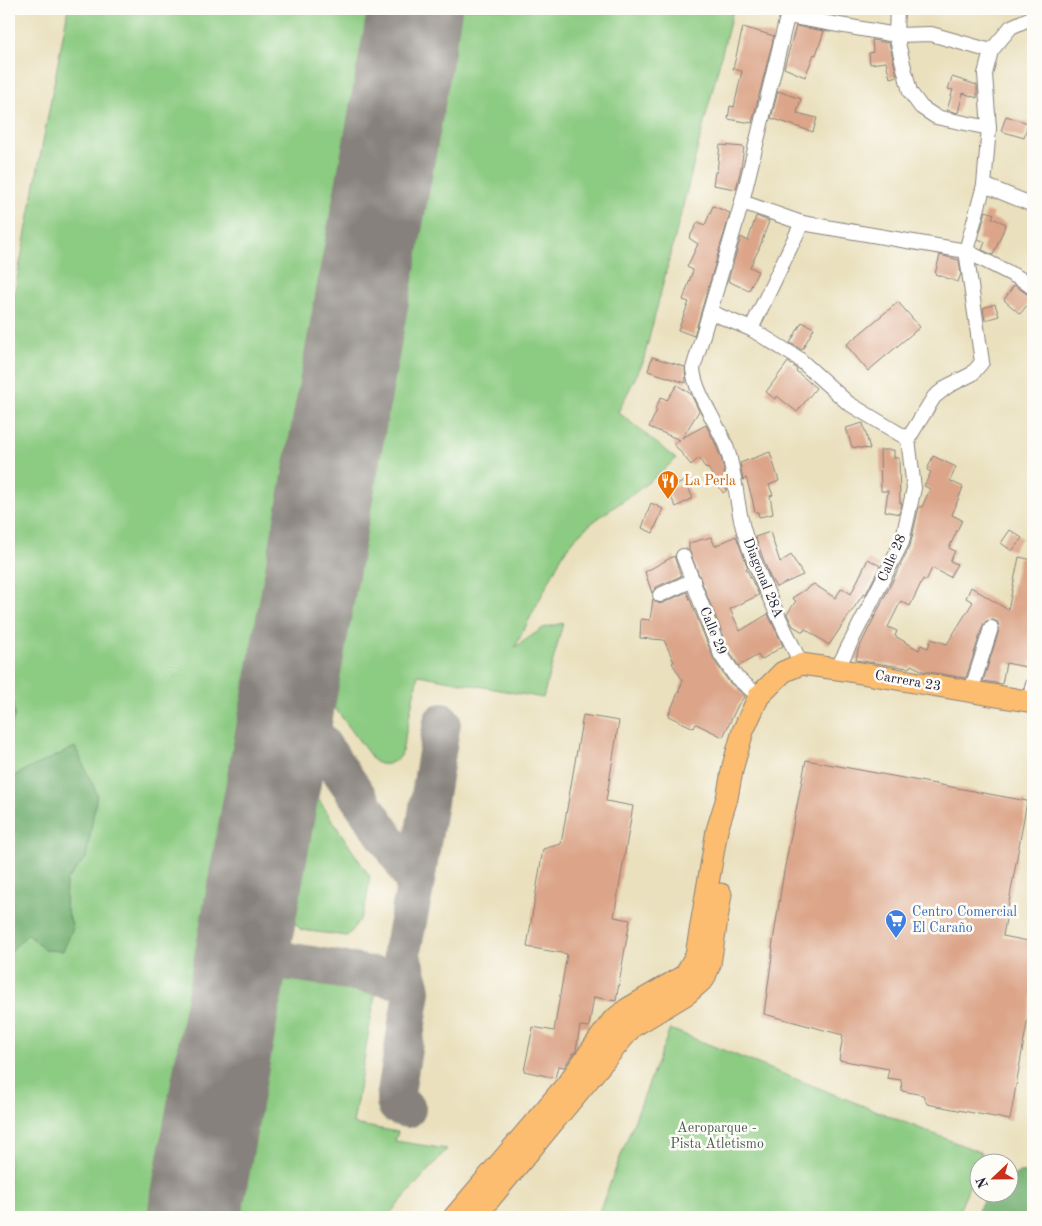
<svg xmlns="http://www.w3.org/2000/svg" width="1042" height="1226" viewBox="0 0 1042 1226" font-family="'Old Standard TT',serif">
<style>
.green{fill:#8ccb82;stroke:#57765e}
.forest{fill:#71af70;stroke:#4a6856}
.lines{fill:none;stroke-linecap:round;stroke-linejoin:round}
.taxiway{stroke:#86817c;stroke-width:38}
.runway{stroke:#86817c;stroke-width:94}
.building{fill:#dca589}
.minor-casing{stroke:#86817c;stroke-width:16}
.primary-casing{stroke:#86817c;stroke-width:23}
.minor{stroke:#fff;stroke-width:14}
.primary{stroke:#fcbd6f;stroke-width:21}
.labels{text-anchor:middle;dominant-baseline:central;stroke-width:5;stroke-linejoin:round;paint-order:stroke}
.food-label{font-size:14px;fill:#c56008;stroke:#fdfcf7;text-anchor:start}
.street-label{font-size:14px;fill:#22223b;stroke:#fdfcf7}
.shop-label{font-size:14px;fill:#366cbe;stroke:#fdfcf7;text-anchor:start}
.park-label{font-size:14px;fill:#475d54;stroke:#fdfcf7}
</style>
<rect width="100%" height="100%" fill="#fdfcf7"/>
<filter id="ink" filterUnits="userSpaceOnUse"><feTurbulence type="fractalNoise" baseFrequency=".02" numOctaves="2"/><feDisplacementMap in="SourceGraphic" scale="10" xChannelSelector="R" yChannelSelector="G"/><feConvolveMatrix kernelMatrix="1 2 1 2 8 2 1 2 1" color-interpolation-filters="sRGB"/></filter>
<filter id="wash" filterUnits="userSpaceOnUse"><feTurbulence type="fractalNoise" baseFrequency=".0096" numOctaves="4" result="noise"/><feDisplacementMap in="SourceGraphic" scale="20" xChannelSelector="R" yChannelSelector="G"/><feGaussianBlur stdDeviation="1.12" result="paint"/><feColorMatrix in="noise" values="0 0 0 0 0 0 0 0 0 0 0 0 0 0 0 0 0 1.4 0 .05"/><feComposite in="paint" operator="in"/></filter>
<g filter="url(#wash)">
<rect width="100%" height="100%" fill="#eae0bd"/>
<g class="green">
<path d="M 68,9 L 373,9 L 156,1217 L 9,1217 L 9,957 L 12,950 L 28,934 L 73,928 L 65,904 L 66,881 L 86,858 L 28,770 L 9,778 L 9,735 L 14,716 L 10,665 L 9,662 L 9,322 Z"/>
<path d="M 447,9 L 733,10 L 643,362 L 618,412 L 676,459 C 662,471 648,483 633,494 C 608,512 580,527 563,554 L 515,647 L 543,628 L 563,623 L 543,698 L 418,675 L 401,756 C 391,764 386,767 375,762 L 326,696 Z"/>
<path d="M 317,797 L 370,877 C 366,902 366,917 347,936 L 301,930 L 294,922 Z"/>
<path d="M 272,980 C 308,980 340,983 375,995 L 353,1124 L 398,1132 L 395,1141 L 447,1149 L 387,1217 L 228,1217 Z"/>
<path d="M 670,1029 L 982,1153 L 957,1217 L 597,1217 Z"/>
</g>
<g class="forest">
<path d="M 9,662 L 10,665 L 14,716 L 9,735 Z"/>
<path d="M 75,747 L 97,794 L 86,858 L 66,881 L 65,904 L 73,928 L 63,951 L 44,950 L 28,934 L 12,950 L 9,957 L 9,778 Z"/>
<path d="M 1033,1172 L 1033,1217 L 975,1217 L 986,1194 L 1010,1194 L 1010,1178 L 1018,1173 Z"/>
</g>
<g class="lines">
<g class="taxiway">
<path d="M 293,673 L 295,699 L 303,717 L 397,853 L 412,878 L 415,887"/>
<path d="M 274,779 C 285,759 308,741 330,756"/>
<path d="M 250,911 C 255,937 260,946 282,960"/>
<path d="M 235,992 C 247,973 260,963 282,960 L 400,980 L 411,987"/>
<path d="M 407,1109 C 400,1108 395,1107 395,1099 L 412,992 C 411,978 402,966 402,951 L 415,887 L 442,722"/>
</g>
<path class="runway" d="M 194,1217 L 415,9"/>
</g>
<g id="blocks">
<g class="building">
<path d="M 796,26 L 824,31 L 816,55 L 814,54 L 805,77 L 784,68 Z"/>
<path d="M 743,27 L 774,36 L 752,123 L 728,119 L 730,106 L 734,107 L 742,71 L 733,69 Z"/>
<path d="M 872,40 L 889,43 L 897,76 L 890,78 L 886,62 L 870,64 L 869,53 L 873,52 Z"/>
<path d="M 952,77 L 977,85 L 977,98 L 963,93 L 958,113 L 947,110 L 953,90 L 948,89 Z"/>
<path d="M 778,91 L 801,99 L 797,113 L 817,118 L 813,132 L 771,118 Z"/>
<path d="M 1006,116 L 1028,123 L 1024,138 L 1001,131 Z"/>
<path d="M 720,145 L 744,147 L 741,168 L 736,189 L 713,185 L 715,172 L 717,172 Z"/>
<path d="M 713,206 L 730,213 L 694,336 L 678,330 L 689,302 L 683,300 L 693,270 L 687,267 L 698,244 L 689,238 L 698,222 L 705,225 Z"/>
<path d="M 986,211 L 994,214 L 992,218 L 1006,224 L 993,255 L 982,250 L 985,242 L 978,239 Z"/>
<path d="M 756,216 L 769,221 L 759,249 L 750,267 L 758,271 L 749,291 L 728,281 L 741,237 L 748,241 Z"/>
<path d="M 940,255 L 959,260 L 961,274 L 958,282 L 935,274 Z"/>
<path d="M 1014,285 L 1033,298 L 1020,314 L 1004,300 Z"/>
<path d="M 898,302 L 920,327 L 868,371 L 846,345 Z"/>
<path d="M 995,304 L 999,316 L 985,320 L 983,308 Z"/>
<path d="M 802,322 L 814,328 L 802,350 L 790,343 Z"/>
<path d="M 652,357 L 685,367 L 686,383 L 648,371 Z"/>
<path d="M 788,362 L 797,369 L 796,371 L 816,388 L 797,412 L 777,396 L 775,399 L 766,392 Z"/>
<path d="M 677,385 L 691,394 L 699,411 L 682,438 L 706,425 L 715,443 L 722,461 L 727,490 L 723,493 L 708,468 L 706,469 L 699,458 L 691,465 L 673,443 L 680,440 L 649,427 L 657,410 L 655,409 L 661,397 L 667,400 Z"/>
<path d="M 863,423 L 870,449 L 852,447 L 846,428 Z"/>
<path d="M 880,450 L 894,450 L 894,458 L 899,458 L 900,503 L 902,503 L 899,514 L 885,511 L 888,491 L 881,491 Z"/>
<path d="M 770,452 L 779,481 L 769,485 L 773,495 L 770,496 L 773,514 L 759,517 L 758,512 L 755,512 L 752,498 L 746,478 L 743,480 L 740,463 Z"/>
<path d="M 933,456 L 956,467 L 950,481 L 963,487 L 952,515 L 962,520 L 949,548 L 955,551 L 950,561 L 957,564 L 950,577 L 932,568 L 926,581 L 923,579 L 910,606 L 901,601 L 888,627 L 897,631 L 895,636 L 919,650 L 921,645 L 928,648 L 931,639 L 947,644 L 973,602 L 966,598 L 971,587 L 1008,610 L 1019,557 L 1033,560 L 1033,656 L 1031,668 L 1006,663 L 1002,684 L 983,681 L 999,630 L 998,622 L 993,620 L 986,621 L 983,625 L 966,678 L 923,671 L 911,665 L 909,668 L 856,660 L 858,650 L 910,546 L 919,507 L 922,507 L 930,489 L 924,486 L 931,472 L 927,470 Z"/>
<path d="M 685,481 L 693,498 L 676,507 L 667,490 Z"/>
<path d="M 651,503 L 663,509 L 653,533 L 642,528 Z"/>
<path d="M 1010,530 L 1022,538 L 1012,551 L 1001,543 Z"/>
<path d="M 770,532 L 780,562 L 791,555 L 803,575 L 776,587 L 770,577 L 755,537 Z"/>
<path d="M 736,536 L 748,568 L 746,568 L 759,595 L 730,609 L 740,631 L 768,614 L 783,646 L 761,660 L 758,655 L 739,666 L 729,651 L 689,550 L 689,543 L 711,537 L 715,546 Z"/>
<path d="M 674,556 L 681,576 L 656,587 L 652,593 L 645,572 Z"/>
<path d="M 868,559 L 880,566 L 866,594 L 864,593 L 829,645 L 805,629 L 803,632 L 793,626 L 787,614 L 796,601 L 792,598 L 814,584 L 835,598 L 842,588 L 851,594 Z"/>
<path d="M 687,592 L 714,660 L 729,682 L 745,696 L 738,705 L 723,737 L 696,724 L 694,728 L 668,716 L 683,681 L 672,663 L 674,662 L 664,640 L 640,638 L 641,619 L 650,620 L 653,599 L 659,604 L 663,603 Z"/>
<path d="M 583,715 L 619,721 L 606,801 L 633,806 L 614,917 L 630,920 L 616,1001 L 594,997 L 589,1027 L 580,1026 L 576,1050 L 574,1053 L 572,1053 L 571,1057 L 564,1067 L 558,1066 L 555,1078 L 524,1071 L 533,1027 L 554,1031 L 567,954 L 527,947 L 543,849 L 561,844 Z"/>
<path d="M 806,760 L 1027,801 L 1003,936 L 1033,942 L 1033,989 L 1010,1120 L 927,1104 L 923,1095 L 902,1091 L 901,1080 L 887,1078 L 889,1069 L 839,1060 L 843,1035 L 764,1014 L 773,949 L 772,948 L 784,871 Z"/>
</g>
</g>
</g>
<g filter="url(#ink)">
<use href="#blocks" fill-opacity="0" stroke="#86817c" stroke-width="1"/>
<g class="lines">
<g class="minor-casing">
<g id="minor">
<path d="M 789,9 L 742,202 L 693,369 C 695,394 719,425 727,449 C 736,475 736,502 743,528 C 756,575 781,620 801,664"/>
<path d="M 897,9 L 896,35 L 910,92 L 921,107 L 936,117 L 989,128"/>
<path d="M 788,16 L 896,35 L 931,34 L 991,51"/>
<path d="M 984,185 L 1033,205"/>
<path d="M 742,202 L 802,223 L 966,251 L 1021,279 L 1033,288"/>
<path d="M 710,312 L 751,329 L 798,358 L 848,403 L 908,439"/>
<path d="M 751,329 L 802,223"/>
<path d="M 908,439 L 934,397 L 948,386 L 972,374 L 982,362 L 966,251 L 984,185 L 989,128 L 985,74 L 991,51 L 1011,27 L 1033,17"/>
<path d="M 683,556 L 721,655 L 736,677 L 759,696"/>
<path d="M 660,595 L 693,580"/>
<path d="M 837,669 L 902,542 L 914,488 L 908,439"/>
<path d="M 971,691 L 991,628"/>
<path d="M 1029,701 L 1033,684"/>
</g>
</g>
<g class="primary-casing">
<g id="primary">
<path d="M 454,1217 L 567,1084 L 612,1021 L 627,1009 L 685,975 L 696,955 L 717,830 L 727,798 L 733,766 L 743,731 L 759,696 L 783,672 L 801,664 L 837,669 L 1033,702"/>
<path d="M 475,1217 L 632,1027 L 687,994 L 704,979 L 710,964 L 721,894"/>
</g>
</g>
<use href="#minor" class="minor"/>
<use href="#primary" class="primary"/>
</g>
</g>
<defs>
<g id="restaurant-pin" transform="scale(1.125)"><path d="M0 17L-7.5 6A9.5 9.5 0 1 1 7.5 6Z" fill="#e8710a" stroke="#fdfcf7"/><path d="M-5-6h1v4h1v-4h1v4h1v-4h1v5L-1.5 .5V6h-2V.5L-5-1ZM5-6V6H3V1.5H1.5Q1.5-4 5-6Z" fill="#fff"/></g>
<g id="supermarket-pin" transform="scale(1.125)"><path d="M0 17L-7.5 6A9.5 9.5 0 1 1 7.5 6Z" fill="#3f7fe0" stroke="#fdfcf7"/><path d="M-6-5.5h2.5l.6 2H6L4.5 2H-2.5L-4.4-4H-6ZM-1.5 3.2a1.3 1.3 0 1 0 .1 0ZM3 3.2a1.3 1.3 0 1 0 .1 0Z" fill="#fff"/></g>
</defs>
<g fill-rule="evenodd">
<use href="#restaurant-pin" x="668" y="481"/>
<use href="#supermarket-pin" x="896" y="920"/>
</g>
<g class="labels">
<g class="food-label">
<text x="684" y="481">La Perla</text>
</g>
<g class="street-label">
<text transform="translate(892 558) rotate(-66)">Calle 28</text>
<text transform="translate(763 578) rotate(68)">Diagonal 28A</text>
<text transform="translate(713 631) rotate(68)">Calle 29</text>
<text transform="translate(908 681) rotate(10)">Carrera 23</text>
</g>
<g class="shop-label">
<text x="912" y="912">Centro Comercial<tspan x="912" dy="16">El Caraño</tspan></text>
</g>
<g class="park-label">
<text x="717" y="1128">Aeroparque -<tspan x="717" dy="16">Pista Atletismo</tspan></text>
</g>
</g>
<rect width="1042" height="1226" fill="none" stroke="#fdfcf7" stroke-width="30"/>
<g transform="translate(994 1178) rotate(248)"><circle r="24" fill="#fdfcf7" stroke="#a5a5ac"/>
<path d="M0-4L9 19L0 12L-9 19Z" fill="#c8321e"/>
<text y="-8" font-size="14" font-weight="bold" text-anchor="middle" fill="#22223b">N</text>
</g>
</svg>
